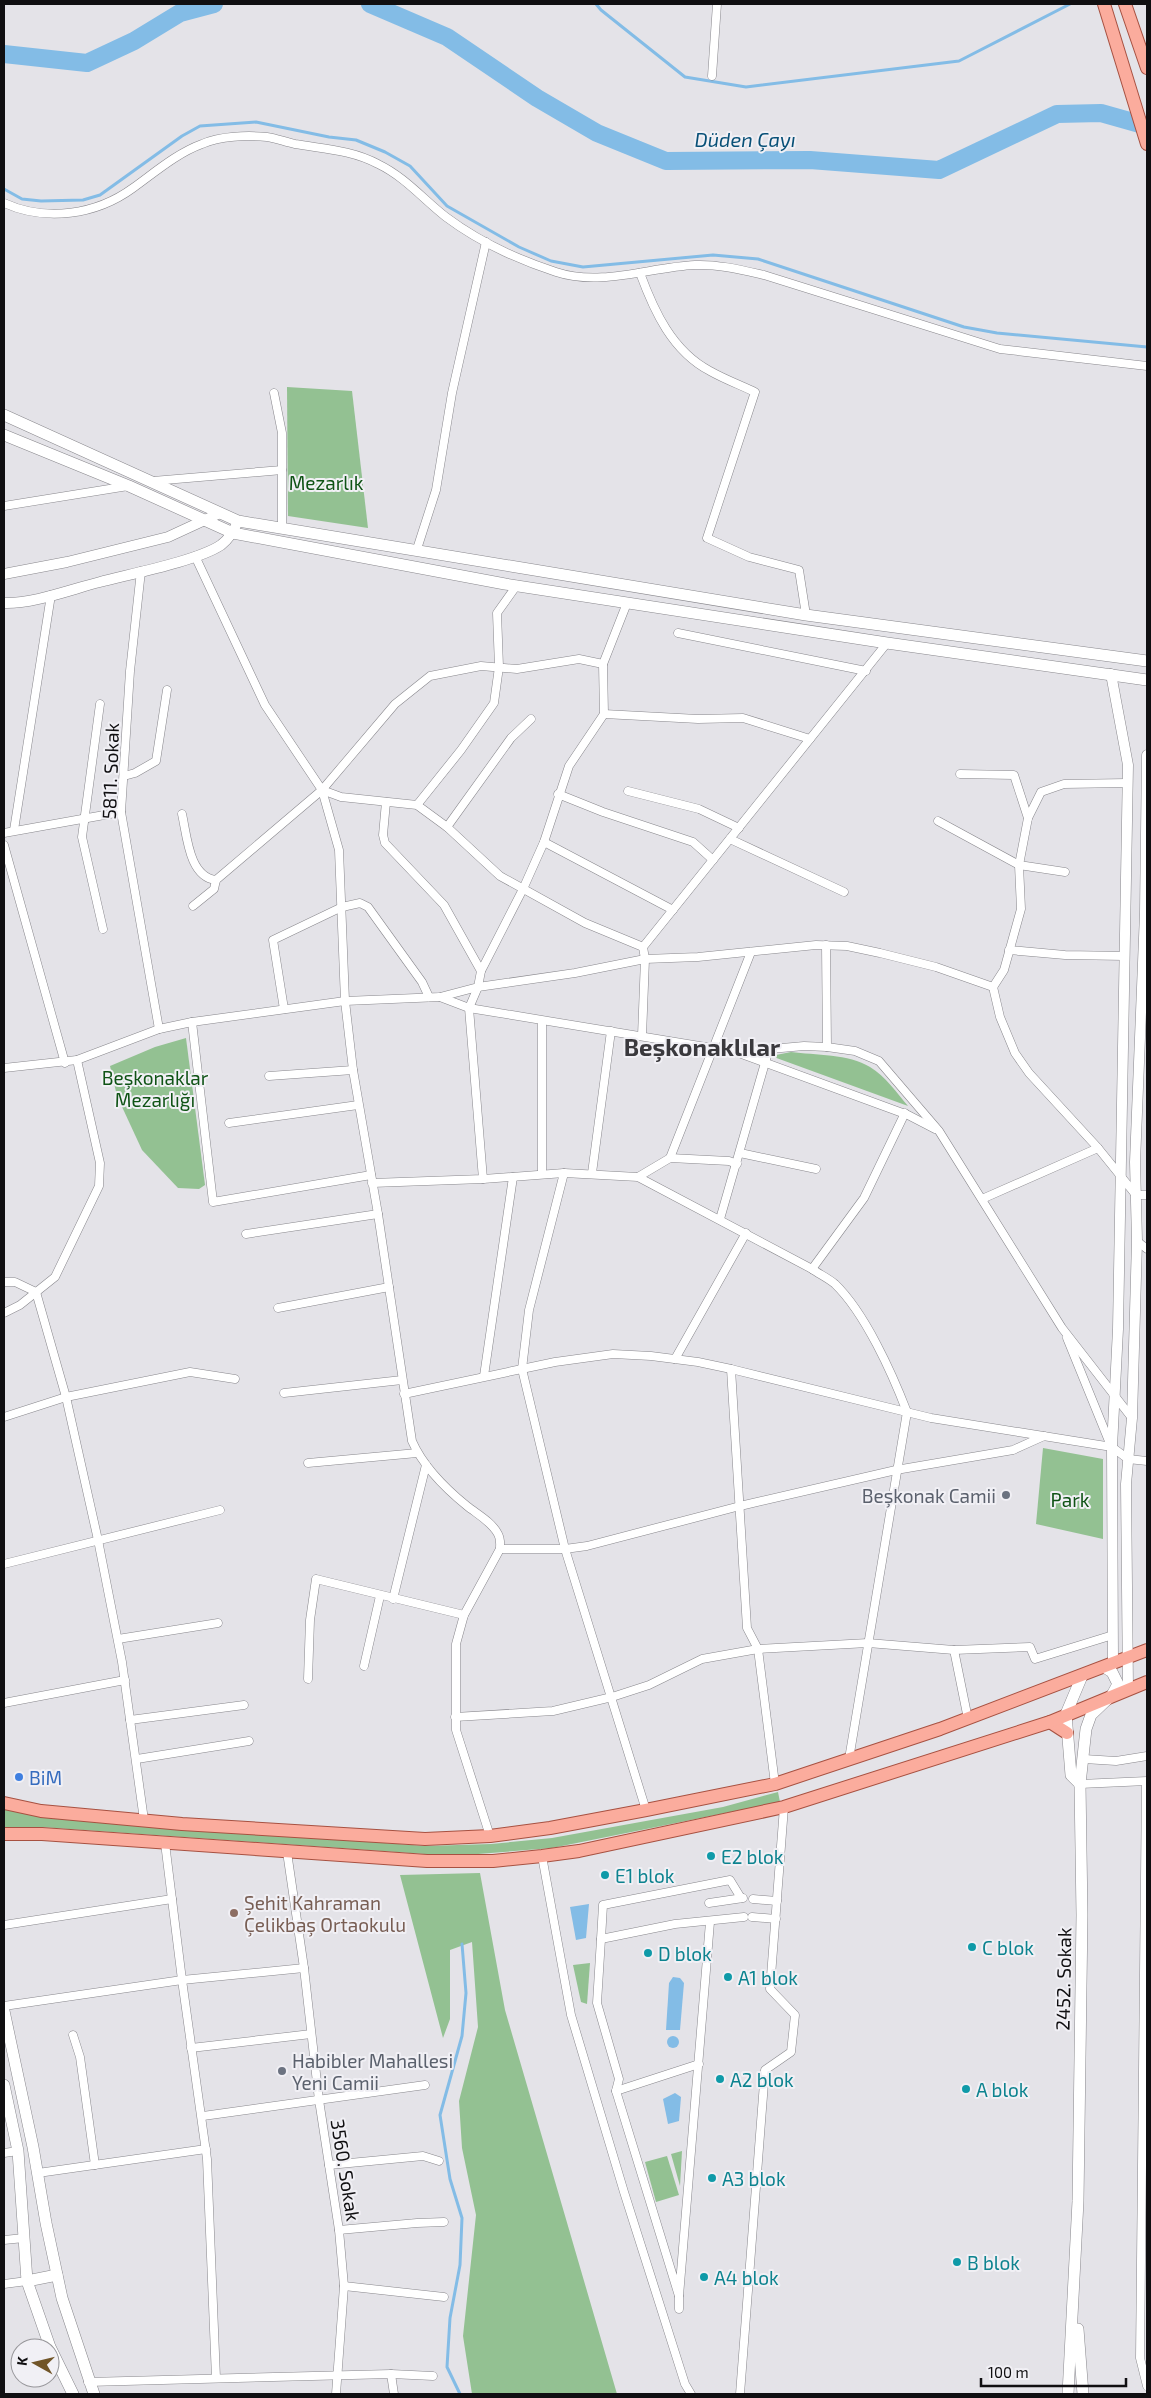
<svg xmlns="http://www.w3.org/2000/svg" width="1151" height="2398" viewBox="0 0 1151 2398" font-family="'Exo 2',sans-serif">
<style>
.green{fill:#93c192}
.water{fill:#83bce6}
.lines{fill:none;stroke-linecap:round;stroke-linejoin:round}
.stream{stroke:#83bce6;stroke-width:3}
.river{stroke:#83bce6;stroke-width:18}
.minor-casing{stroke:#88878c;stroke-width:9}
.tertiary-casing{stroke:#88878c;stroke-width:11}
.secondary-casing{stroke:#88878c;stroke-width:12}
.primary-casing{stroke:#a75141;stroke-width:14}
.minor{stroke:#fff;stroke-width:8}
.tertiary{stroke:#fff;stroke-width:10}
.secondary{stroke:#fff;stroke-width:11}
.primary{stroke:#fbac9d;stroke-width:12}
.worship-dot{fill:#6b7280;stroke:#f1f0f5;stroke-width:2}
.shop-dot{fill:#3f7fe0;stroke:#f1f0f5;stroke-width:2}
.culture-dot{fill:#0f9aa8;stroke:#f1f0f5;stroke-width:2}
.education-dot{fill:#8d6e63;stroke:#f1f0f5;stroke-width:2}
.labels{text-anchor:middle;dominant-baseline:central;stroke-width:4;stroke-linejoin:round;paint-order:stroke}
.park-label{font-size:19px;fill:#0f5315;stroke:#f1f0f5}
.street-label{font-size:19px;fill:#100f11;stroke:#f1f0f5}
.worship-label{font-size:19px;fill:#5b616d;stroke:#f1f0f5;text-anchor:end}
.shop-label{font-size:19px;fill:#366cbe;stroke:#f1f0f5;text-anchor:start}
.culture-label{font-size:19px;fill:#0d838f;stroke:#f1f0f5;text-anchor:start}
.education-label{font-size:19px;fill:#785e54;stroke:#f1f0f5;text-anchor:start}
.water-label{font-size:20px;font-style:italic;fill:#085077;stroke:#f1f0f5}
.district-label{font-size:24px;font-weight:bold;fill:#3a393d;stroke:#f1f0f5}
</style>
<rect width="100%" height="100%" fill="#e4e3e8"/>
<g class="green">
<path d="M 287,387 L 352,391 L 368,528 L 288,516 Z"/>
<path d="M 186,1038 L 205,1185 L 199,1189 L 178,1188 L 142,1150 L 117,1096 L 110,1066 L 155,1047 Z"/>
<path d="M 791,1052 C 815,1055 849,1054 870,1067 C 885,1076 897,1093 908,1106 L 771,1056 Z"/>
<path d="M 1043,1448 L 1103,1459 L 1103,1539 L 1036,1524 Z"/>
<path d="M 778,1792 L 780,1802 L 552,1848 L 453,1856 L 41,1827 L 4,1828 L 4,1809 L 41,1817 L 425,1846 L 491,1844 L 552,1838 L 723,1807 Z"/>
<path d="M 480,1873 L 505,2010 L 617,2394 L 472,2394 L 463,2336 L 476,2215 L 462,2148 L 459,2101 L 478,2027 L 472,1942 L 450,1950 L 450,2019 L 443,2038 L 400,1875 Z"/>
<path d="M 590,1963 L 587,2004 L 581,2002 L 573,1965 Z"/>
<path d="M 682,2151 L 680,2186 L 671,2154 Z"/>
<path d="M 667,2156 L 679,2195 L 656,2202 L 645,2162 Z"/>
</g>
<g class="water">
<path d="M 589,1904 L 586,1938 L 576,1940 L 570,1907 Z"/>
<path d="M 673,1977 L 680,1978 L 684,1983 L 680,2030 L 666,2030 L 669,1983 Z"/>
<circle cx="673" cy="2042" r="6"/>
<path d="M 675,2093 L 681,2097 L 679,2121 L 668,2124 L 663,2099 Z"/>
</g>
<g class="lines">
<g class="stream">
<path d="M 596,4 L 601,10 L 685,77 L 746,87 L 959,61 L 1070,4"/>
<path d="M 4,189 L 22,199 L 41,201 L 83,200 L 100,195 L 182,136 L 200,126 L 256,122 L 329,137 L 356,140 L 385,152 L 410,166 L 447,206 L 519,247 L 551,261 L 583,267 L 713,255 L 758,259 L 964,327 L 997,333 L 1147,347"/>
<path d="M 460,2394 L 447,2367 L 450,2318 L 460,2265 L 462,2218 L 450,2179 L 440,2115 L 462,2036 L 466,1993 L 462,1944"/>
</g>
<g class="river">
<path d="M 370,4 L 447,37 L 537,98 L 597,133 L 666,161 L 810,160 L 939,170 L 1057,114 L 1101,113 L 1147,126"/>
<path d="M 4,54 L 87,63 L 134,41 L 180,13 L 214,4"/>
</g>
<g class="minor-casing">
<g id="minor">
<path d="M 712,76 L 717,4"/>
<path d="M 4,203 C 46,222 96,215 133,188 C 154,173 177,153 202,144 C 220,136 247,135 267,137 C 276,138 285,142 295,144 C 324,149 352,150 378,164 C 405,177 423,199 446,217 C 478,241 519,260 556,272 C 601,287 650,267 695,265 C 718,264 742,270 764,275 L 1000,349 L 1147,366"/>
<path d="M 640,273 C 654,311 672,351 710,371 C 724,379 740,385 755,392 L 707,538 L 749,557 L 799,570 L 806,615"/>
<path d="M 274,393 L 282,433 L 282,528"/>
<path d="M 153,481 L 282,470"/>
<path d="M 4,506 L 128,486"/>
<path d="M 417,549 L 436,490 L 452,393 L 486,242"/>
<path d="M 195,556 L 265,705 L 322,790 L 339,850 L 345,1001 L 353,1070 L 378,1214 L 412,1441 C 423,1466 446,1489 467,1506 C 477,1514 492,1522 498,1534 C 501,1539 500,1544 500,1549 L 464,1615 L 456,1644 L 456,1730 L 490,1836"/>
<path d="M 141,571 L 130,671 L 121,812 L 159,1029"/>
<path d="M 678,633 L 866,671"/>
<path d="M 100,704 L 82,837 L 103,929"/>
<path d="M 604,714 L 698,719 L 743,718 L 810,739"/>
<path d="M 960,774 L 1014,775 L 1028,818"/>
<path d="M 124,776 L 135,773 L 156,761 L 167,690"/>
<path d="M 322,790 L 341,797 L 417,805 L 447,827 L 500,876 L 585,923 L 643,947"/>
<path d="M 628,791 L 699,809 L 739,828"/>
<path d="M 558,794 L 603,812 L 693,842 L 713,860"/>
<path d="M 386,802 L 383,835 L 385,843 L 444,905 L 481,971 L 478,987 L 469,1008 L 483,1179"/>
<path d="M 417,805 L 461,750 L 494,703 L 499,667 L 497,613 L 517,585"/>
<path d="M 182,814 C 187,836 189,877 216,880"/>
<path d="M 938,821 L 1019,865 L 1065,872"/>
<path d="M 447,827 L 511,738 L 531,719"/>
<path d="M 14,830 L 51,595"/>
<path d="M 4,833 L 121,812"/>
<path d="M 730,839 L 844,892"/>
<path d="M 544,842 L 673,910"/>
<path d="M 4,845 L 65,1063"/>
<path d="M 193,906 L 214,889 L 216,880 L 322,790 L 395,704 L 430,676 L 481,666 L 517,669 L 579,659 L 603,664"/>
<path d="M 826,945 L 827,1047"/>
<path d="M 1009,950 L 1065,955 L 1125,956"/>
<path d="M 481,971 L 523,889 L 544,842 L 569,766 L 604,714 L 603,664 L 627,603"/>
<path d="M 993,987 L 1004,970 L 1021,909 L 1019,865 L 1028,818 L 1041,792 L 1064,784 L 1127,783"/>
<path d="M 440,997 L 469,1008 L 736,1052 L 908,1115 L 935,1129"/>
<path d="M 284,1009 L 273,940 L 342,907 L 360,903 L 368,907 L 422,982 L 429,997"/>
<path d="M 542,1021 L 542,1174"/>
<path d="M 192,1022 L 213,1202 L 371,1175"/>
<path d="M 642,1036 L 645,959 L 643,947 L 887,643"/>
<path d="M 736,1052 L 804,1046 L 827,1047 L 855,1051 L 879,1061 L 939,1131 L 1062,1328 L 1132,1418"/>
<path d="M 4,1068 L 77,1060 L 159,1029 L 192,1022 L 345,1001 L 440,997 L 478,987 L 575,973 L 645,959 L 698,957 L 816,945 L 847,946 L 880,953 L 936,967 L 993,987 L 1000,1017 L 1015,1053 L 1029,1073 L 1098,1148 L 1136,1195 L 1147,1195"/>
<path d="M 269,1076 L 353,1070"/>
<path d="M 229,1123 L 358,1105"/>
<path d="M 740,1153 L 816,1169"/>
<path d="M 670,1158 L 751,952"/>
<path d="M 564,1173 L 529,1310 L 522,1369 L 565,1549 L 646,1810"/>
<path d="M 592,1173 L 611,1031"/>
<path d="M 638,1177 L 670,1158 L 729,1161 L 737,1164"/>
<path d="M 372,1183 L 483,1179 L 564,1173 L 638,1177 L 812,1269 C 819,1274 828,1278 835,1284 C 865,1313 892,1373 907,1412 L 849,1759"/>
<path d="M 982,1199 L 1098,1148"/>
<path d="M 720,1219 L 769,1049"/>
<path d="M 246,1234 L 378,1214"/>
<path d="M 1137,1241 L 1147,1249"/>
<path d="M 812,1269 L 864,1198 L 905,1113"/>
<path d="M 4,1282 L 15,1282 L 36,1292 L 66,1397 L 98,1540 L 122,1662 L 144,1820"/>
<path d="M 278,1308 L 389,1287"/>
<path d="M 4,1313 L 20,1305 L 55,1277 L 99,1186 L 100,1163 L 77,1060"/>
<path d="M 1067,1338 L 1111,1446"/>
<path d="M 675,1359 L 746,1233"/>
<path d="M 731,1369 L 747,1628 L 758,1649 L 775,1784"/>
<path d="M 484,1376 L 513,1177"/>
<path d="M 284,1393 L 402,1380"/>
<path d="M 404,1394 L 555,1362 L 613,1354 L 651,1356 L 698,1362 L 731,1369 L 931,1418 L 1112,1447 L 1128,1459 L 1147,1461"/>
<path d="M 4,1417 L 66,1397 L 190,1372 L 235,1379"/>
<path d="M 308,1463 L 417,1453"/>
<path d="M 500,1549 L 565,1549 L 587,1546 L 740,1506 L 896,1470 L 1013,1450 L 1044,1436"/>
<path d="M 4,1564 L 220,1510"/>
<path d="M 393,1599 L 426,1465"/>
<path d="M 118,1639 L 218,1623"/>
<path d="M 954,1650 L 968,1719"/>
<path d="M 364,1666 L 380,1596"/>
<path d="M 308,1679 L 310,1620 L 316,1579 L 464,1615"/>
<path d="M 4,1703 L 125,1680"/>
<path d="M 455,1717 L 553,1711 L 612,1697 L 649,1685 L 702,1659 L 758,1649 L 868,1643 L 954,1650 L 1030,1647 L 1035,1659 L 1113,1635"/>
<path d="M 130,1720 L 244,1705"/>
<path d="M 137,1759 L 249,1741"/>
<path d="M 1084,1759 L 1116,1761 L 1147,1756"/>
<path d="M 1146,1782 L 1140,2358 L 1147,2386"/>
<path d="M 1080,1784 L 1147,1781"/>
<path d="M 165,1843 L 182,1980 L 207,2159 L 216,2378"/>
<path d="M 287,1852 L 304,1968 L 319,2100 L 339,2230 L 344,2286 L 336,2394"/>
<path d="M 542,1856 L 571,2015 L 624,2192 L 685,2384 L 691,2394"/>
<path d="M 741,1898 L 730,1880 L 603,1905 L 601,1939 L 675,1924 L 744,1917"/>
<path d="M 753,1899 L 777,1901"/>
<path d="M 709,1903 L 743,1898"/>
<path d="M 752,1917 L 776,1919"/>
<path d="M 4,1925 L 172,1899"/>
<path d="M 601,1939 L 597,2003 L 619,2079 L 616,2091 L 679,2296 L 710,1922"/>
<path d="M 4,2006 L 182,1980 L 304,1968"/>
<path d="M 73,2035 L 80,2057 L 95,2165"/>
<path d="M 191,2048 L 311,2034"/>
<path d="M 616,2091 L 699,2064"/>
<path d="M 203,2116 L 425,2085"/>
<path d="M 4,2153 L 18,2151"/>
<path d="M 329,2165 L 423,2156 L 439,2161"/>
<path d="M 38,2173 L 206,2149"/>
<path d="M 339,2230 L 417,2223 L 444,2222"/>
<path d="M 4,2240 L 24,2238"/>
<path d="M 4,2284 L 27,2281"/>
<path d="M 344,2286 L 444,2297"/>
<path d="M 679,2296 L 679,2309"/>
<path d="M 391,2374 L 433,2376"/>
<path d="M 88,2382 L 391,2374 L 394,2394"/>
<path d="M 740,2394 L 765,2070 L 791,2052 L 795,2015 L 770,1989 L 784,1807"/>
</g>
</g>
<g class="tertiary-casing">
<g id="tertiary">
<path d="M 4,574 L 67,562 L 168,537 L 220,513"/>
<path d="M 4,603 C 33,604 72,589 100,582 C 130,574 197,561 221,545 C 229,539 234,531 238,521"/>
<path d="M 1111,674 L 1128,765 L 1118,1329 L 1112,1447 L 1113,1662"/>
<path d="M 1128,1689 L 1126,1484 L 1132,1418 L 1137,1241 L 1135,1162 L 1145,913 L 1147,755"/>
</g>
</g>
<g class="secondary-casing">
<g id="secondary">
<path d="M 4,415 L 238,521 L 806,615 L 1147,661"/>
<path d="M 4,435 L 129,486 L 233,533 L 505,584 L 887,643 L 1147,680"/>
<path d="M 1080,1784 L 1071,1775 L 1066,1714 L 1082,1676"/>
<path d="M 4,2011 L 33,2147 L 46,2223 L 62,2298 L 94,2394"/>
<path d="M 4,2085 L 18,2151 L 27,2281 L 50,2347 L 73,2394"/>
<path d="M 27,2281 L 57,2275"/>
<path d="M 1078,2329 L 1083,2394"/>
<path d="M 1068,2394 L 1078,2201 L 1082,1915 L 1080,1784 L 1086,1729 L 1091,1715 L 1112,1695 L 1118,1684 L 1112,1672 L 1104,1667"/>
</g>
</g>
<g class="primary-casing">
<g id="primary">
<path d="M 1104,4 L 1147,144"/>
<path d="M 1125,4 L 1147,68"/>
<path d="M 1050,1722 L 1067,1733"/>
<path d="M 4,1803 L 41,1811 L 182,1824 L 425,1839 L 490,1836 L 550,1828 L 646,1810 L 775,1784 L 940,1729 L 1147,1650"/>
<path d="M 4,1834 L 42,1834 L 427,1861 L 493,1861 L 542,1856 L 579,1851 L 784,1807 L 1050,1722 L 1147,1682"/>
</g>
</g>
<use href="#minor" class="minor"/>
<use href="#tertiary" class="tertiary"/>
<use href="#secondary" class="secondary"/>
<use href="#primary" class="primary"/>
</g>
<g class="worship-dot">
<circle cx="1006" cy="1495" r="5"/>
<circle cx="282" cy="2071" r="5"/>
</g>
<circle class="shop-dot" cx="19" cy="1777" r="5"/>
<g class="culture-dot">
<circle cx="711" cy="1856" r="5"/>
<circle cx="605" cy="1875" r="5"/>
<circle cx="972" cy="1947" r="5"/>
<circle cx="648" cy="1953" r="5"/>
<circle cx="728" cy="1977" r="5"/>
<circle cx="720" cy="2079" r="5"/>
<circle cx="966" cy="2089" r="5"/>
<circle cx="712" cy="2178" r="5"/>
<circle cx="957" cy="2262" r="5"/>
<circle cx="704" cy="2277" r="5"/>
</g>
<circle class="education-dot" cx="234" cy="1913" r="5"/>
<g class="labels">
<g class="park-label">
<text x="326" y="482">Mezarlık</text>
<text x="155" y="1077">Beşkonaklar<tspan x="155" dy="22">Mezarlığı</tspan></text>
<text x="1070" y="1499">Park</text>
</g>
<g class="street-label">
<text transform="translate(110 771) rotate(-88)">5811. Sokak</text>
<text transform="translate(1063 1979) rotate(-89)">2452. Sokak</text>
<text transform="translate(346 2170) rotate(81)">3560. Sokak</text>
</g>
<g class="worship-label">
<text x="996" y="1495">Beşkonak Camii</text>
<text x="292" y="2060" text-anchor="start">Habibler Mahallesi<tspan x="292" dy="22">Yeni Camii</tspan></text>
</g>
<g class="shop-label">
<text x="29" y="1777">BiM</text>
</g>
<g class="culture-label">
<text x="721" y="1856">E2 blok</text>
<text x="615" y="1875">E1 blok</text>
<text x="982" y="1947">C blok</text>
<text x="658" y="1953">D blok</text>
<text x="738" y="1977">A1 blok</text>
<text x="730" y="2079">A2 blok</text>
<text x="976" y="2089">A blok</text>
<text x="722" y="2178">A3 blok</text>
<text x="967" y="2262">B blok</text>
<text x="714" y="2277">A4 blok</text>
</g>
<g class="education-label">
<text x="244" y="1902">Şehit Kahraman<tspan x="244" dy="22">Çelikbaş Ortaokulu</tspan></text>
</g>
<g class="water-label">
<text x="745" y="139">Düden Çayı</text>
</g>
<g class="district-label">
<text x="702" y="1046">Beşkonaklılar</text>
</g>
</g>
<rect width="1151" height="2398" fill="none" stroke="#100f11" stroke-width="10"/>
<g transform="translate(35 2363) rotate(278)"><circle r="24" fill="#f1f0f5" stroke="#97969a"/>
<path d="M0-4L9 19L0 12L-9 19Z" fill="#715528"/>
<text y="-8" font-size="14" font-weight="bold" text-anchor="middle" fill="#100f11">K</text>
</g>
<path d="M981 2378v8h145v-8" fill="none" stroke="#100f11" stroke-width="2.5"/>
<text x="988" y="2378" font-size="15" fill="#100f11" stroke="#f1f0f5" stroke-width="4" paint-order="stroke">100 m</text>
</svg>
